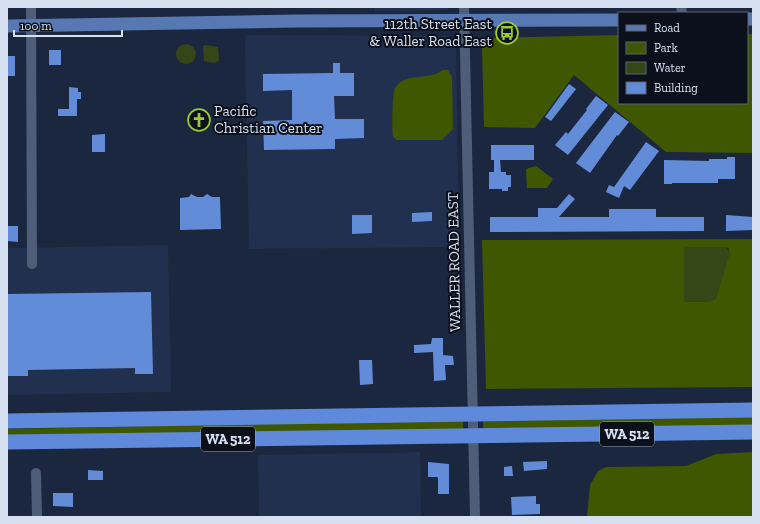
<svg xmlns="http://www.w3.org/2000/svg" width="760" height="524" viewBox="0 0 760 524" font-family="'Zilla Slab',serif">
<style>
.built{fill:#20304e}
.green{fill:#3e5700;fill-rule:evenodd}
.water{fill:#364717}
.building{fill:#638cd8}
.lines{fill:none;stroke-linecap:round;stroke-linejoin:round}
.minor{stroke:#4e5d78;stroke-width:10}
.major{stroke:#5878b3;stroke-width:13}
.highway{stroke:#5f8adb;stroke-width:15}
.labels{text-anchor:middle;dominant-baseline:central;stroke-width:4;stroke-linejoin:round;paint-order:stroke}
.shield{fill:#0b101b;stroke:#9aa2b0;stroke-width:1}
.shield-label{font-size:14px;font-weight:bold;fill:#d7e0f0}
.poi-label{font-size:15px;fill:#d7e0f0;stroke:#0b101b;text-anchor:end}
.street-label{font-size:15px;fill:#d7e0f0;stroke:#0b101b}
</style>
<rect width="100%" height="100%" fill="#1b273f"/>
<g class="built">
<path d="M 375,7 L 450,7 L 447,10 L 375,11 Z"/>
<path d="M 245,35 L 446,36 L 453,38 L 456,47 L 459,247 L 249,249 Z"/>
<path d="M 168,245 L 171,392 L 7,395 L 7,248 Z"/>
<path d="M 420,452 L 421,517 L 259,517 L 258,455 Z"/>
</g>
<g class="green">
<path d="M 747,34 L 753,34 L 753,153 L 666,152 L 574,75 L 535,128 L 484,127 L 482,47 L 485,41 L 489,38 L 619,35 L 619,103 L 747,103 Z"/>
<path d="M 443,70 L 448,70 L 452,77 L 453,129 L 442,140 L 397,140 L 393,137 C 392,128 392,96 395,88 C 398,82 405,79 411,78 C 422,76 433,77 443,70 Z"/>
<path d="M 536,166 L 553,179 L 547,188 L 527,188 L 526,169 Z"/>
<path d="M 753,239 L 753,387 L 486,389 L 482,240 ZM 686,247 L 726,247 L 729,249 L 712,301 L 687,302 L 684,300 L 684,251 Z"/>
<path d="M 753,417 L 753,425 L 483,429 L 483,420 Z"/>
<path d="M 463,420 L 463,430 L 7,437 L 7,429 Z"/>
<path d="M 753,452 L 753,517 L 587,517 L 590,485 L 598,471 L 606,467 L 686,466 L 716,454 Z"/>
</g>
<g class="water">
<circle cx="186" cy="54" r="10"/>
<path d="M 205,45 L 218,47 L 219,61 L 213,63 L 204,61 L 203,46 Z"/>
<path d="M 686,247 L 726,247 L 730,253 L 716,299 L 712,301 L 687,302 L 684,300 L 684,251 Z"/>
</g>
<g class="building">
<rect x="49" y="50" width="12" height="15"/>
<rect x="7" y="56" width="8" height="20"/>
<path d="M 333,63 L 340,63 L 340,73 L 354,73 L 354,96 L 334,96 L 335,119 L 364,119 L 364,138 L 335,139 L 335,149 L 264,150 L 263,121 L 292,120 L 292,90 L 263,91 L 263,74 L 333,73 Z"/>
<path d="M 569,84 L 576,89 L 551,121 L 545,117 Z"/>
<path d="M 69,87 L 78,88 L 78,92 L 81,92 L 81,99 L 77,99 L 77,116 L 58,116 L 58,109 L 69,109 Z"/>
<path d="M 596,96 L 608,105 L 568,155 L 555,145 L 566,132 L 568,134 L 587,110 L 586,109 Z"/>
<path d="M 615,112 L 629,122 L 618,136 L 617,135 L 590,173 L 576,163 Z"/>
<path d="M 105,134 L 105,152 L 92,152 L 92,135 Z"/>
<path d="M 646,142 L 659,151 L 630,190 L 624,186 L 619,198 L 606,192 L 609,185 L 614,187 Z"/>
<path d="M 491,145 L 534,145 L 534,160 L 500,160 L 501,172 L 506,172 L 506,175 L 511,175 L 511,187 L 508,187 L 508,191 L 502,191 L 502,189 L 489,189 L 489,172 L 494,172 L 494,160 L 491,160 Z"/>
<path d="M 727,157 L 735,157 L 735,179 L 718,179 L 718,183 L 672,183 L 672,184 L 664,184 L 664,160 L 709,161 L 709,159 L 727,159 Z"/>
<path d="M 191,194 L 197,197 L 203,197 L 207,194 L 212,197 L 220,197 L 221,229 L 180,230 L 180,198 L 189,197 Z"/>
<path d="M 569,194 L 575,199 L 559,217 L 609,217 L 609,209 L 656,209 L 656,217 L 704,217 L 704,231 L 490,232 L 490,217 L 538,217 L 538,208 L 557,208 Z"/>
<path d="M 432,212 L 432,221 L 412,222 L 412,213 Z"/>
<path d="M 352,215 L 372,215 L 372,233 L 352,234 Z"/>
<path d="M 726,215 L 753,217 L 753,230 L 726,231 Z"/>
<path d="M 8,226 L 18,226 L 18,242 L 8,241 Z"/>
<path d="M 151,292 L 153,374 L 135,374 L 135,368 L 28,370 L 28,376 L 7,376 L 7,294 Z"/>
<path d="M 432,338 L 443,338 L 443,355 L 453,356 L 454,365 L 445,365 L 446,380 L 434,381 L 433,352 L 414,353 L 414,345 L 431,344 Z"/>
<path d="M 359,360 L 372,360 L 373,384 L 360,385 Z"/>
<path d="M 547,461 L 547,469 L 524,471 L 523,462 Z"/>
<path d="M 428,462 L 449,464 L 449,494 L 438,494 L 438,478 L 437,477 L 428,477 Z"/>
<path d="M 512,466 L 513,476 L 504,476 L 504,467 Z"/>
<path d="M 88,470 L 103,471 L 103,480 L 88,480 Z"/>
<path d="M 53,493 L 73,493 L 73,507 L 53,506 Z"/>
<path d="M 536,496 L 536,504 L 540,504 L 540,514 L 512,515 L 511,497 Z"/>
</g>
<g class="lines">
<g class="minor">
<path d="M 31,7 L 32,264"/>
<path d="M 464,7 L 475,517"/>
<path d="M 681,7 L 682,13"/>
<path d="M 36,473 L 37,517"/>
</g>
<g class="major">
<path d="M 747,19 L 753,19"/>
<path d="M 7,26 L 297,21 L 619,20"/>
</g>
<g class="highway">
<path d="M 7,421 L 753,410"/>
<path d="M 7,442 L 753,432"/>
</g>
</g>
<defs>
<g id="bus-ring" transform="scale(1.15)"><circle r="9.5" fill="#0b101b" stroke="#99cb35" stroke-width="1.5"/><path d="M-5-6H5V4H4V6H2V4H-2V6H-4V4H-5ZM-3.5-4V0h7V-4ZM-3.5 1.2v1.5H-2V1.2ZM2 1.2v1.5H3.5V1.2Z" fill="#99cb35"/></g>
<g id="church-ring" transform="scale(1.15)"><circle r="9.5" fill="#0b101b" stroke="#99cb35" stroke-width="1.5"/><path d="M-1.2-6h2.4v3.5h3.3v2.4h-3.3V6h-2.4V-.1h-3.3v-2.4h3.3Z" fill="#99cb35"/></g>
</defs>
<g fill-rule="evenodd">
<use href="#bus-ring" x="507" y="33"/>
<use href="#church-ring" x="199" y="120"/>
</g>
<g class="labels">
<g class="shield">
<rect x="600" y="422" width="54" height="24" rx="3"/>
<rect x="201" y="427" width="54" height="24" rx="3"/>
</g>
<g class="shield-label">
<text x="627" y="434">WA 512</text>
<text x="228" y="439">WA 512</text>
</g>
<g class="poi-label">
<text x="492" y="24">112th Street East<tspan x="492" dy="17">&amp; Waller Road East</tspan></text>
<text x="214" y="111" text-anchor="start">Pacific<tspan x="214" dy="17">Christian Center</tspan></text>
</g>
<g class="street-label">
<text transform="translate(454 262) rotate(-91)">WALLER ROAD EAST</text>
</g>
</g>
<rect width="760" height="524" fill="none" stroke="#d7e0f0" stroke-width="16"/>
<rect x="618" y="12" width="130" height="92" fill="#0b101b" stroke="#5d6370"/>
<rect x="626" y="25" width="20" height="6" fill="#5878b3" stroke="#5d6370"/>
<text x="654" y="32" font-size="12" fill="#d7e0f0">Road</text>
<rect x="626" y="42" width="20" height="12" fill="#3e5700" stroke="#5d6370"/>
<text x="654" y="52" font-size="12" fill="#d7e0f0">Park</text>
<rect x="626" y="62" width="20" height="12" fill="#364717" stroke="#5d6370"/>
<text x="654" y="72" font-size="12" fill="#d7e0f0">Water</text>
<rect x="626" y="82" width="20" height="12" fill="#638cd8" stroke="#5d6370"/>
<text x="654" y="92" font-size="12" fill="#d7e0f0">Building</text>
<path d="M14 30v6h108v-6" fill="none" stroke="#d7e0f0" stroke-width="2"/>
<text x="20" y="30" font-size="12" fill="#d7e0f0" stroke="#0b101b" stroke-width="3" paint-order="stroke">100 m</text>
</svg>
